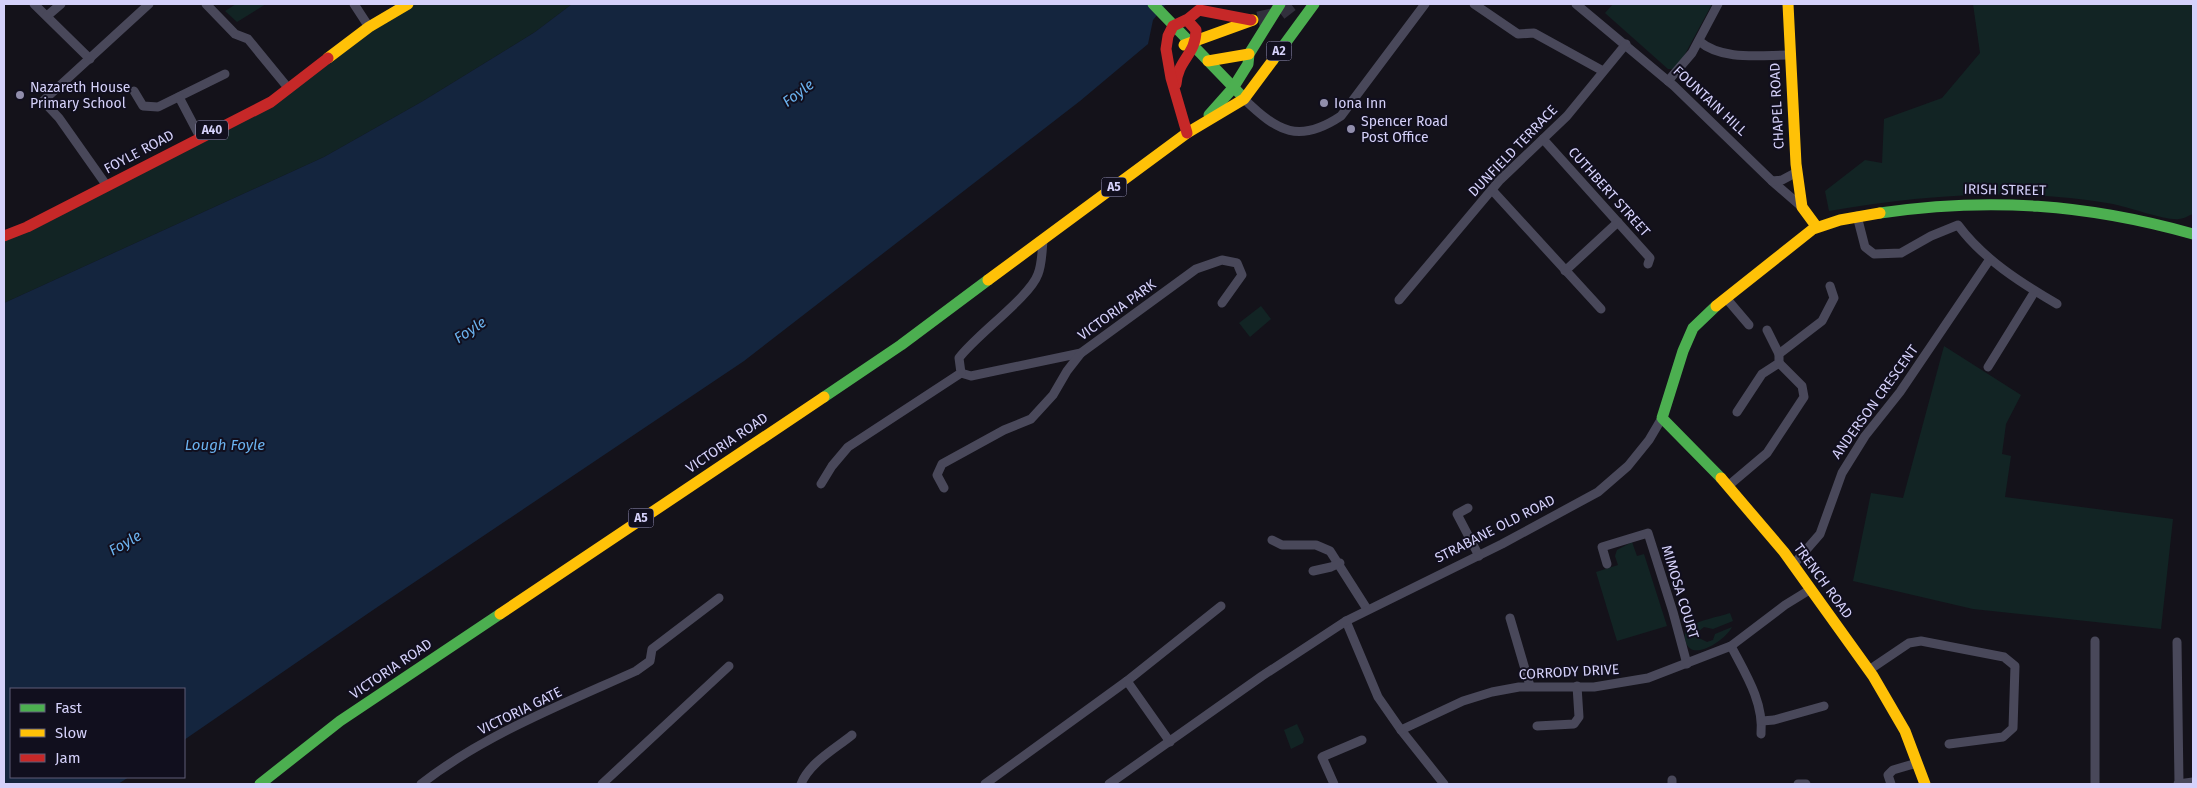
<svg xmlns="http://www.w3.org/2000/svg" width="2197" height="788" viewBox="0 0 2197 788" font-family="'Fira Sans',sans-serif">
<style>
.green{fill:#122424}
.water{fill:#14253e}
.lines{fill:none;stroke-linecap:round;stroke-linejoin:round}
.highway-tunnel{stroke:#312f3c;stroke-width:15;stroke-dasharray:15 8;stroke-linecap:butt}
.street{stroke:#49485a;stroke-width:9}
.fast{stroke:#4caf50;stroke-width:11}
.slow{stroke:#ffc107;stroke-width:11}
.jam{stroke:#c62828;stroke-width:11}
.poi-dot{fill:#918eac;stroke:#110f1e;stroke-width:2}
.labels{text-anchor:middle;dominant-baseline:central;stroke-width:4;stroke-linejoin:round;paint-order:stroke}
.shield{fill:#110f1e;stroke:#9a97b8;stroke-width:1}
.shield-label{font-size:12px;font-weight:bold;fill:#d5d1fa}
.poi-label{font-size:14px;fill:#d5d1fa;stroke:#110f1e;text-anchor:start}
.street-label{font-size:14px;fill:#d5d1fa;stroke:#110f1e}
.water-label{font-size:15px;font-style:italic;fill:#6bb2ee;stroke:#110f1e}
</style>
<rect width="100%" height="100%" fill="#14121a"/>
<g class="green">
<path d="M 236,4 L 266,4 L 237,22 L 225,11 Z"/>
<path d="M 408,4 L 572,4 L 535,32 L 423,101 L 324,157 L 4,303 L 4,236 L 271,102 Z"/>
<path d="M 1613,4 L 1712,4 L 1677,69 L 1668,69 L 1605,13 Z"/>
<path d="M 1973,4 L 2193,4 L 2193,214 C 2189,215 2184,219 2179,219 C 2167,221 2128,207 2113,204 C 2017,187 1923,195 1829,211 L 1825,191 L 1865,160 L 1882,163 L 1884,119 L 1942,98 L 1980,53 Z"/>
<path d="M 1261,306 L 1271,319 L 1250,337 L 1239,323 Z"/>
<path d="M 1944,346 L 2021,395 L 2006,424 L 2002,454 L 2011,456 L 2005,497 L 2173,519 L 2161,629 L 1973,609 L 1853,581 L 1871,493 L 1903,498 Z"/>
<path d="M 1632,542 L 1637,556 L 1644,554 L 1667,626 L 1617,641 L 1596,572 L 1618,565 L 1615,556 L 1617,550 Z"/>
<path d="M 1730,613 L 1733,621 L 1713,629 L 1704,627 L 1699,631 L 1699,638 L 1707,642 L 1713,640 L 1715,634 L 1732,627 C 1727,637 1706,653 1693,650 C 1684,647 1682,632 1689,627 C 1699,620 1718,617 1730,613 Z"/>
<path d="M 1297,724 L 1304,739 L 1303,743 L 1291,749 L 1284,730 Z"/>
</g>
<path class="water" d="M 572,4 L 1166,4 L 1153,20 L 1148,44 L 1080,101 L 744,361 L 373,610 L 184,740 L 184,689 L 11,689 L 11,777 L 129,777 L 118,784 L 4,784 L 4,303 L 324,157 L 423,101 L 535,32 Z"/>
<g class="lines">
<path class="highway-tunnel" d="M 1258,19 L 1277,15 L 1291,4"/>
<g class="street">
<path d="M 34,4 L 90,59"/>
<path d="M 206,4 L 235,34 L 248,39 L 289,89"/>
<path d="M 354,4 L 369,27"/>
<path d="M 1474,4 L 1518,34 L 1534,33 L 1603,71"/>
<path d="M 1576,4 L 1674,86 L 1772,181 L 1802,207"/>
<path d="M 47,16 L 61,4"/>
<path d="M 1699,41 C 1722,61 1761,55 1789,55"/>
<path d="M 1668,81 L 1692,53 L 1718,4"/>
<path d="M 134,91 L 143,106 L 158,107 L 225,74"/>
<path d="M 179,97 L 200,137"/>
<path d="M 1244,99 C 1278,132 1299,144 1341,116 L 1425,4"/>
<path d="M 1543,139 L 1650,258 L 1648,264"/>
<path d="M 1772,181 L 1782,180 L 1797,172"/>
<path d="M 107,186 L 59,118 L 43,101 L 149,4"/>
<path d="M 1492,190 L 1601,309"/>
<path d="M 1857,216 L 1865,247 L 1874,254 L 1901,253 L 1931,236 L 1958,225 C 1983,259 2021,283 2057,304"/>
<path d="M 1565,271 L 1618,222"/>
<path d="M 1726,298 L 1749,325"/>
<path d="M 1399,300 L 1499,181 L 1567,116 L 1626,44"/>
<path d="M 1767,330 L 1779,354"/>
<path d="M 1988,367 L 2035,291"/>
<path d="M 961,373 L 971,376 L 1081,353 L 1196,269 L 1222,260 L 1237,263 L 1242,275 L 1222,303"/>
<path d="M 1737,412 L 1762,374 L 1779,363 L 1779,354 L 1822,321 L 1834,298 L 1830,286"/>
<path d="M 821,484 L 832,466 L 848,447 L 961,373 L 959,358 C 977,334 1030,297 1038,274 C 1042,264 1042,251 1043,240"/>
<path d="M 1728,486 L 1767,453 L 1804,397 L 1802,386 L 1779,363"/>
<path d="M 944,488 L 937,475 L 942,464 L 1004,430 L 1031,419 L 1053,395 L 1067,371 L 1081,353"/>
<path d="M 1468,508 L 1457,514 L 1479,556"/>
<path d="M 1272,540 L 1282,545 L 1316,545 L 1330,551 L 1367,609"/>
<path d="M 1607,564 L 1602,547 L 1648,533 L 1673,612 L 1687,664"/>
<path d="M 1793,565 L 1820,534 L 1842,473 L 1865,436 L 1900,392 L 1990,259"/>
<path d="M 1313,571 L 1331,567 L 1340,563"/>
<path d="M 1510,618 L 1530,686"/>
<path d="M 1346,621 L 1378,697 L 1401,730 L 1444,784"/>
<path d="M 2095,641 L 2095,784"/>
<path d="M 2177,642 L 2179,784"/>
<path d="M 1731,646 C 1745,673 1764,702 1761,734"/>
<path d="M 1869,670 L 1909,643 L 1921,641 L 2004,657 L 2015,666 L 2013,728 L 2003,737 L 1949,744"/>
<path d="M 1762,721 L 1774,720 L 1824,706"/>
<path d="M 1537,726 L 1574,724 L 1579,717 L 1577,686"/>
<path d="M 1401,730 L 1463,701 L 1492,692 L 1519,687 L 1594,687 L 1648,678 L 1731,646 L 1785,605 L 1811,589"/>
<path d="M 1170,742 L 1127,681 L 1221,606"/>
<path d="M 1672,780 L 1672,784"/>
<path d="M 421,784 C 484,735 563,704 636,671 L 650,661 L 652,649 L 719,598"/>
<path d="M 602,784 L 729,666"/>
<path d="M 801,784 C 809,763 835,749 852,735"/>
<path d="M 985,784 L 1127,681"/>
<path d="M 1109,784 L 1262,676 L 1346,621 L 1502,544 L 1598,492 L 1628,466 L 1649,440 L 1662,418"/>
<path d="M 1334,784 L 1322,757 L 1362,740"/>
<path d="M 1798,784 L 1806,784"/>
<path d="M 1891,784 L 1888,775 L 1893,770 L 1917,763"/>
<path d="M 2178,784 L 2193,782"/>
</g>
<g class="fast">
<path d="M 1153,4 L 1240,94"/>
<path d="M 1273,60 L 1314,4"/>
<path d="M 1209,115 L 1233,88 L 1248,64 L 1249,54 L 1280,4"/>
<path d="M 1880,213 C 1989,197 2087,204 2193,234"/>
<path d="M 1716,306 L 1693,328 L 1683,351 L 1662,418 L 1721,478"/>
<path d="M 824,397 L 901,345 L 988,280"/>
<path d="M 260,784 L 340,721 L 500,614"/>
</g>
<g class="slow">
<path d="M 1788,4 L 1796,164 L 1802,207 L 1816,226"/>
<path d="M 1184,45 L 1253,20"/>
<path d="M 328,58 L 369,27 L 408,4"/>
<path d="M 1208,61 L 1249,54"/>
<path d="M 988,280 L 1187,133 L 1244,99 L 1273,60"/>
<path d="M 1716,306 L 1813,229 L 1840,220 L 1880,213"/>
<path d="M 1721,478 L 1784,552 L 1873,676 L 1905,731 L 1925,784"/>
<path d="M 500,614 L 824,397"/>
</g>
<g class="jam">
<path d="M 1176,84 C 1178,59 1196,55 1196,30 L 1187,20"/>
<path d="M 1187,133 L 1171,78 L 1166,49 L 1168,36 L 1173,26 L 1188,19 L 1199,10 L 1251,20"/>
<path d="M 4,236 L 27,227 L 271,102 L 328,58"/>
</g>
</g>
<g class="poi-dot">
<circle cx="20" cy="95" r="5"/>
<circle cx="1324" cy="103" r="5"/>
<circle cx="1351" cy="129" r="5"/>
</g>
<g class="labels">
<g class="shield">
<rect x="1266.5" y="41.5" width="25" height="19" rx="4"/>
<rect x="196" y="120.5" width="32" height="19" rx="4"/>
<rect x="1101.5" y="177.5" width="25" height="19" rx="4"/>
<rect x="628.5" y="508.5" width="25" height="19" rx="4"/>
</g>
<g class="shield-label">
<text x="1279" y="51">A2</text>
<text x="212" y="130">A40</text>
<text x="1114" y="187">A5</text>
<text x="641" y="518">A5</text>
</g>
<g class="poi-label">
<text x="30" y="87">Nazareth House<tspan x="30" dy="16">Primary School</tspan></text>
<text x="1334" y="103">Iona Inn</text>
<text x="1361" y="121">Spencer Road<tspan x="1361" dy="16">Post Office</tspan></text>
</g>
<g class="street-label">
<text transform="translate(1710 101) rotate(43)">FOUNTAIN HILL</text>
<text transform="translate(1777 106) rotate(-93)">CHAPEL ROAD</text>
<text transform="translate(1513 151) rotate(-46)">DUNFIELD TERRACE</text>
<text transform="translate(139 152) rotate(-28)">FOYLE ROAD</text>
<text transform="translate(2005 190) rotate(1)">IRISH STREET</text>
<text transform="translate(1609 192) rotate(48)">CUTHBERT STREET</text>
<text transform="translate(1117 310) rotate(-36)">VICTORIA PARK</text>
<text transform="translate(1875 402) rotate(-54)">ANDERSON CRESCENT</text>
<text transform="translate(727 443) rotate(-34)">VICTORIA ROAD</text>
<text transform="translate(1495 529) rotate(-27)">STRABANE OLD ROAD</text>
<text transform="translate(1823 581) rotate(54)">TRENCH ROAD</text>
<text transform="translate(1680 592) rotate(73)">MIMOSA COURT</text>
<text transform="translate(391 669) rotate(-34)">VICTORIA ROAD</text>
<text transform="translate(1569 672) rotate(-3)">CORRODY DRIVE</text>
<text transform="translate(520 711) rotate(-26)">VICTORIA GATE</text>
</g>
<g class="water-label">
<text transform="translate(798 93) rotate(-37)">Foyle</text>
<text transform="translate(470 330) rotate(-33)">Foyle</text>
<text x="225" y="445">Lough Foyle</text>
<text transform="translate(125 543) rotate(-30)">Foyle</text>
</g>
</g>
<rect width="2197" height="788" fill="none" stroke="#d5d1fa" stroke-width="10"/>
<rect x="10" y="688" width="175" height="90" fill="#110f1e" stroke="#5f5d76"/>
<rect x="20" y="704" width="25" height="8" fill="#4caf50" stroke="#5f5d76"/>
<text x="55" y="713" font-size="15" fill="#d5d1fa">Fast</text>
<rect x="20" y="729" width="25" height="8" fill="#ffc107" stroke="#5f5d76"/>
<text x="55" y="738" font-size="15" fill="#d5d1fa">Slow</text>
<rect x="20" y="754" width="25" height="8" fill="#c62828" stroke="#5f5d76"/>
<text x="55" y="763" font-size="15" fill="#d5d1fa">Jam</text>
</svg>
